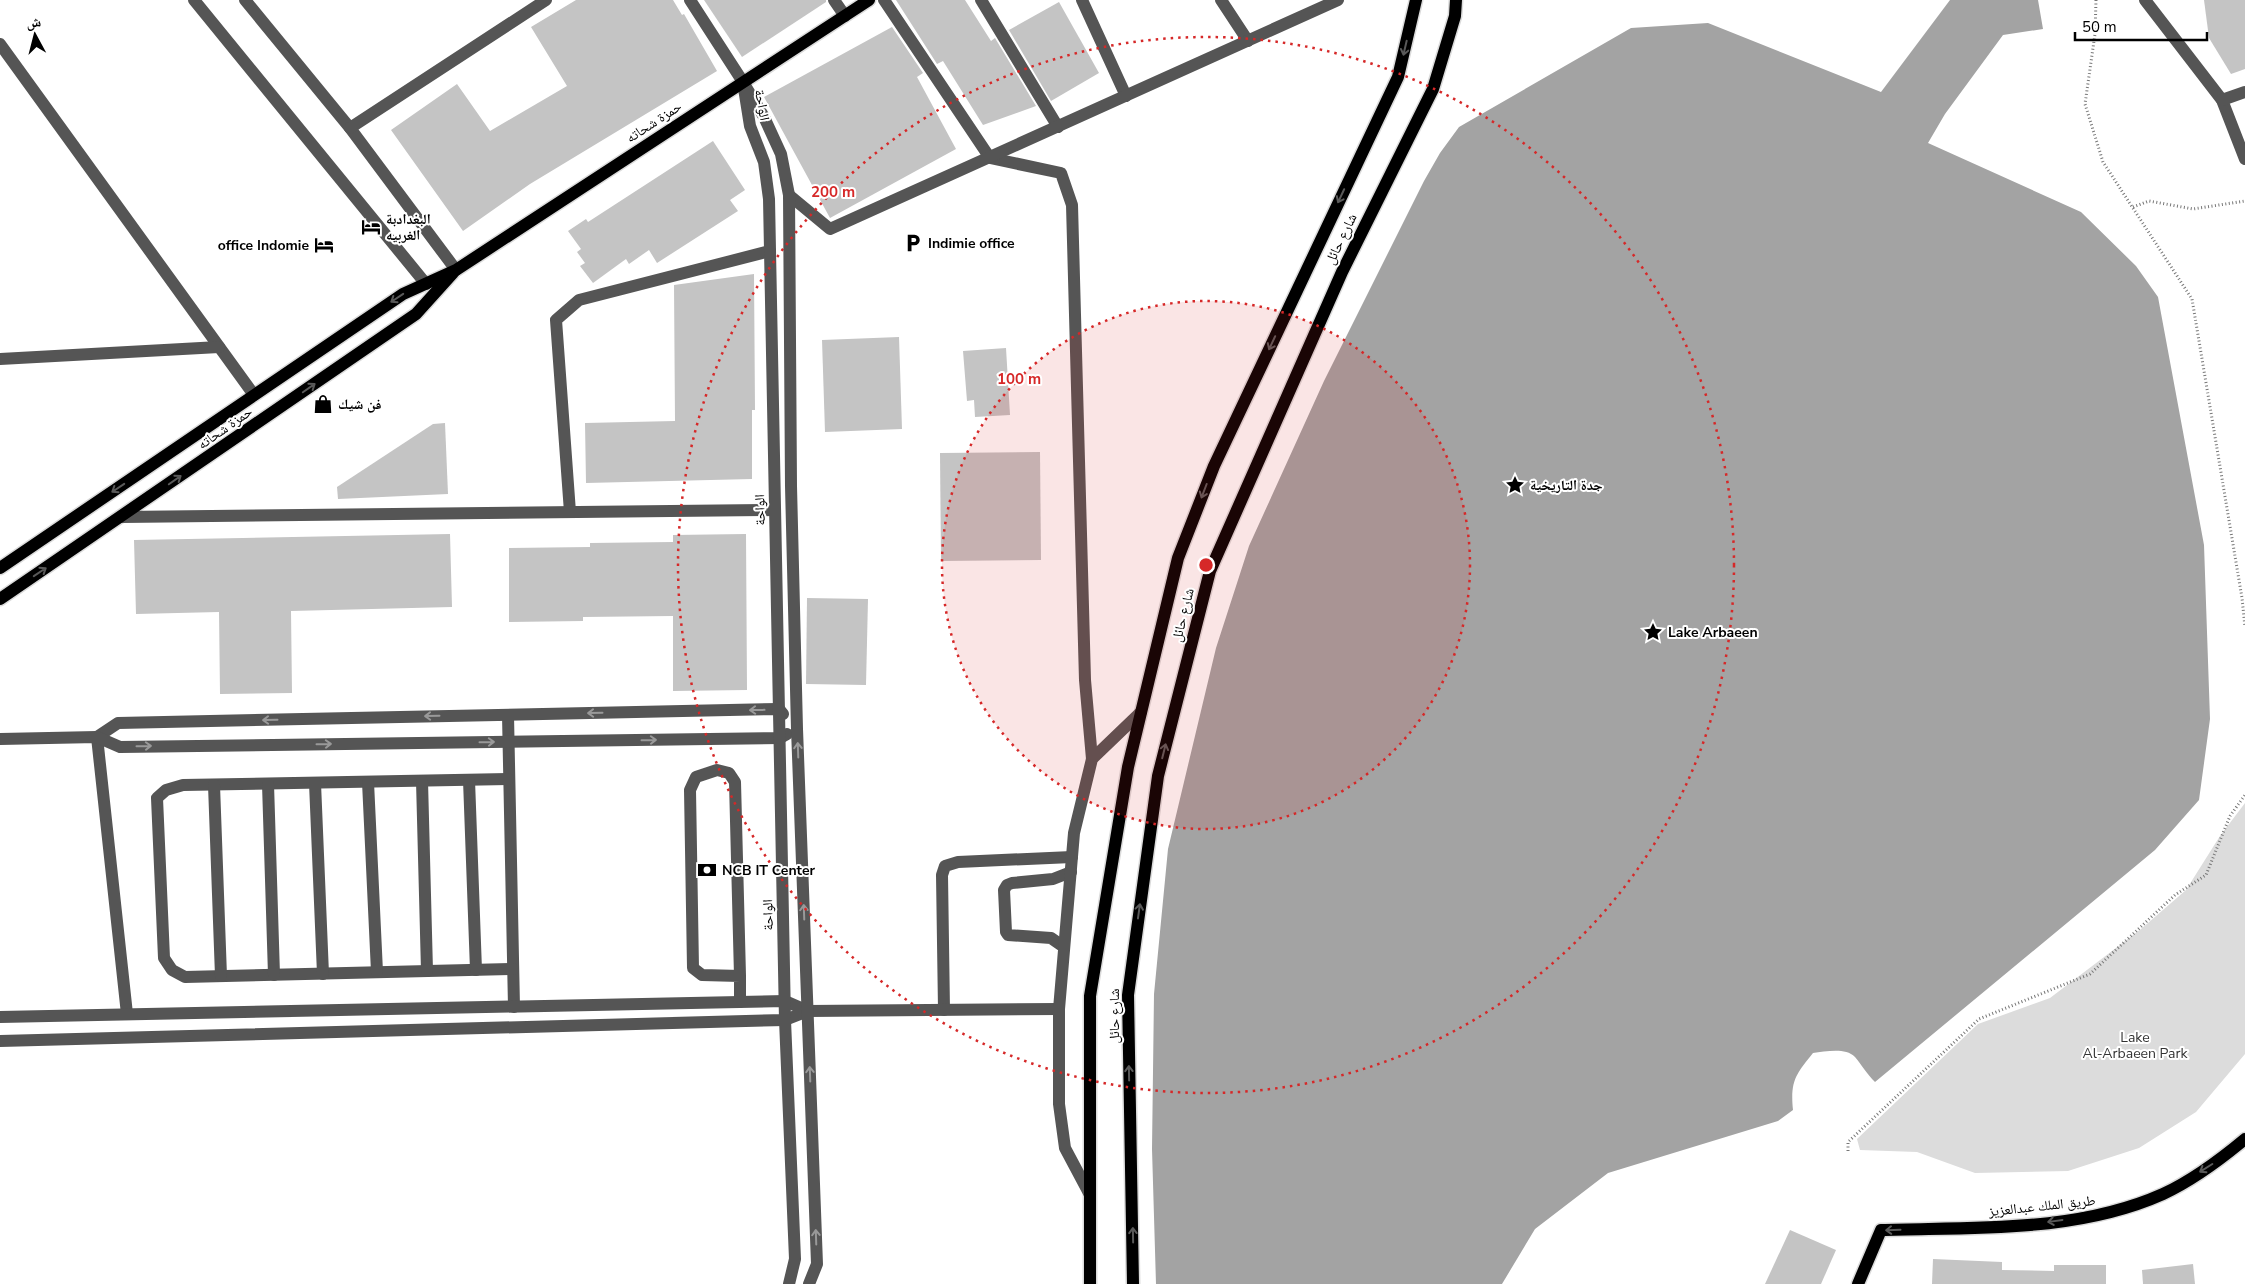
<svg xmlns="http://www.w3.org/2000/svg" width="2245" height="1284" viewBox="0 0 2245 1284" font-family="'Nunito Sans','Noto Naskh Arabic',sans-serif">
<style>
.green{fill:#dcdcdc}
.water{fill:#a3a3a3}
.building{fill:#c4c4c4}
.lines{fill:none;stroke-linecap:round;stroke-linejoin:round}
.major-casing{stroke:#dbdbdb;stroke-width:15}
.path{stroke:#777;stroke-width:3;stroke-dasharray:1 2.5;stroke-linecap:butt}
.minor{stroke:#555;stroke-width:12}
.major{stroke:#000;stroke-width:12}
.oneway{stroke:#595959}
.oneway2{stroke:#999}
.ring{fill:none;stroke:#d62828;stroke-width:2.5;stroke-dasharray:2.5 5}
.labels{text-anchor:middle;dominant-baseline:central;stroke-width:4;stroke-linejoin:round;paint-order:stroke}
.street-label{font-size:14px;fill:#000;stroke:#fff}
.poi-label{font-size:14px;font-weight:bold;fill:#000;stroke:#fff;text-anchor:start}
.park-label{font-size:14px;fill:#333;stroke:#fff}
.centre{fill:#d62828;stroke:#fff;stroke-width:2.5}
.ring-label{font-size:15px;text-anchor:middle;font-weight:bold;fill:#d62828;stroke:#fff;stroke-width:4;stroke-linejoin:round;paint-order:stroke}
</style>
<rect width="100%" height="100%" fill="#fff"/>
<path class="green" d="M 2245,803 L 2245,1054 L 2196,1112 L 2139,1148 L 2068,1171 L 1975,1173 L 1917,1152 L 1860,1150 L 1857,1139 L 1978,1024 L 2050,998 L 2141,929 L 2186,890 L 2220,836 Z"/>
<path class="water" d="M 1950,0 L 2038,0 L 2043,29 L 2003,35 L 1945,114 L 1928,143 L 2081,212 L 2136,266 L 2158,297 L 2204,545 L 2210,719 L 2199,800 L 2155,850 L 1875,1082 C 1867,1074 1861,1064 1855,1057 C 1845,1047 1825,1052 1813,1053 C 1796,1074 1790,1081 1793,1110 L 1778,1121 L 1608,1173 L 1535,1229 L 1502,1284 L 1156,1284 L 1152,1149 L 1154,994 L 1168,849 L 1216,648 L 1249,546 L 1324,381 L 1424,181 L 1440,153 L 1459,127 L 1631,28 L 1708,23 L 1881,92 Z"/>
<g class="building">
<path d="M 576,0 L 673,0 L 682,15 L 684,14 L 717,71 L 530,184 L 463,231 L 391,130 L 457,84 L 490,131 L 567,86 L 531,27 Z"/>
<path d="M 704,0 L 826,0 L 826,2 L 742,57 Z"/>
<path d="M 896,0 L 965,0 L 991,41 L 995,38 L 1036,106 L 983,125 L 943,61 L 937,64 Z"/>
<path d="M 2204,0 L 2245,0 L 2245,69 L 2231,74 L 2209,38 Z"/>
<path d="M 1059,2 L 1099,73 L 1051,101 L 1009,30 Z"/>
<path d="M 892,27 L 923,73 L 917,77 L 956,149 L 830,218 L 764,97 Z"/>
<path d="M 713,141 L 745,190 L 730,200 L 738,211 L 657,263 L 649,250 L 629,264 L 626,259 L 593,283 L 580,266 L 585,263 L 577,252 L 581,249 L 568,231 L 586,219 L 588,222 Z"/>
<path d="M 754,274 L 755,410 L 752,410 L 752,479 L 586,483 L 585,423 L 675,421 L 674,285 Z"/>
<path d="M 899,337 L 902,429 L 825,432 L 822,340 Z"/>
<path d="M 1006,348 L 1010,415 L 975,417 L 974,400 L 967,401 L 963,351 Z"/>
<path d="M 445,423 L 448,494 L 338,499 L 337,487 L 433,424 Z"/>
<path d="M 1040,452 L 1041,560 L 941,561 L 940,453 Z"/>
<path d="M 450,534 L 452,607 L 291,611 L 292,693 L 220,694 L 219,612 L 136,614 L 134,540 Z"/>
<path d="M 746,534 L 747,690 L 673,691 L 673,616 L 583,617 L 583,621 L 509,622 L 509,548 L 590,547 L 590,543 L 673,542 L 673,535 Z"/>
<path d="M 807,598 L 868,599 L 866,685 L 806,684 Z"/>
<path d="M 1790,1230 L 1836,1250 L 1821,1284 L 1765,1284 Z"/>
<path d="M 1933,1259 L 2002,1262 L 2002,1270 L 2054,1271 L 2054,1265 L 2106,1265 L 2106,1284 L 1932,1284 Z"/>
<path d="M 2193,1264 L 2195,1284 L 2143,1284 L 2142,1270 Z"/>
</g>
<g class="lines">
<g class="major-casing">
<g id="major">
<path d="M 0,568 L 403,294 L 456,270 L 869,0"/>
<path d="M 0,599 L 416,314 L 453,273"/>
<path d="M 1090,1284 L 1090,996 L 1128,767 L 1178,558 L 1214,466 L 1398,77 L 1416,0"/>
<path d="M 1133,1284 L 1128,995 L 1158,776 L 1210,571 L 1342,272 L 1433,89 L 1455,16 L 1456,0"/>
<path d="M 1858,1284 L 1881,1230 C 1974,1227 2076,1233 2163,1194 C 2191,1181 2221,1159 2245,1139"/>
</g>
</g>
<g class="path">
<path d="M 2096,0 L 2095,34 L 2085,104 L 2103,162 L 2192,299 L 2242,598 L 2245,627"/>
<path d="M 2133,207 L 2149,201 L 2193,209 L 2245,201"/>
<path d="M 1848,1151 L 1848,1142 L 1979,1019 L 2090,974 L 2175,895 L 2206,875 L 2230,816 L 2245,795"/>
</g>
<g class="minor">
<path d="M 194,0 L 426,284"/>
<path d="M 245,0 L 350,128 L 456,270"/>
<path d="M 690,0 L 743,82"/>
<path d="M 834,0 L 845,16"/>
<path d="M 884,0 L 990,158 L 1061,173 L 1072,205 L 1085,680 L 1092,759"/>
<path d="M 981,0 L 1058,127"/>
<path d="M 1082,0 L 1126,96"/>
<path d="M 1221,0 L 1248,41"/>
<path d="M 2145,0 L 2222,100 L 2245,159"/>
<path d="M 0,44 L 254,395"/>
<path d="M 2222,100 L 2245,92"/>
<path d="M 350,128 L 546,0"/>
<path d="M 789,195 L 830,229 L 1338,0"/>
<path d="M 0,359 L 219,347"/>
<path d="M 570,512 L 556,320 L 579,300 L 770,251"/>
<path d="M 122,517 L 775,510"/>
<path d="M 508,715 L 514,1007"/>
<path d="M 97,737 L 118,723 L 779,709 L 783,714"/>
<path d="M 97,737 L 127,1014"/>
<path d="M 0,739 L 97,737 L 120,747 L 780,738 L 787,734"/>
<path d="M 508,779 L 183,785 L 166,790 L 157,798 L 164,958 L 172,970 L 185,977 L 513,969"/>
<path d="M 469,780 L 476,970"/>
<path d="M 422,781 L 427,971"/>
<path d="M 368,782 L 377,972"/>
<path d="M 315,783 L 323,974"/>
<path d="M 268,784 L 274,975"/>
<path d="M 214,785 L 221,976"/>
<path d="M 1064,947 L 1051,938 L 1008,935 L 1006,932 L 1004,890 L 1007,885 L 1012,883 L 1053,879 L 1071,872"/>
<path d="M 740,976 L 702,975 L 693,968 L 690,790 L 696,777 L 717,770 L 729,773 L 735,782 L 740,976 L 740,1002"/>
<path d="M 944,1010 L 942,875 L 945,866 L 958,862 L 1072,857"/>
<path d="M 808,1011 L 1059,1009"/>
<path d="M 0,1017 L 785,1001 L 808,1011 L 785,1020 L 0,1041"/>
<path d="M 1090,1195 L 1065,1148 L 1059,1104 L 1059,1009 L 1074,833 L 1092,759 L 1141,712"/>
<path d="M 789,1284 L 795,1259 L 785,1020 L 769,199 L 764,162 L 750,126 L 743,82 L 764,117 L 781,154 L 789,195 L 791,486 L 797,729 L 817,1264 L 809,1284"/>
</g>
<use href="#major" class="major"/>
</g>
<defs><path id="oneway-shaft" d="M-6 0H5M1.5-3L5.5 0L1.5 3" fill="none" stroke-width="1.6" stroke-linecap="round" stroke-linejoin="round" transform="scale(1.25)"/></defs>
<g class="oneway">
<use href="#oneway-shaft" transform="translate(1405 48) rotate(103)"/>
<use href="#oneway-shaft" transform="translate(1341 196) rotate(115)"/>
<use href="#oneway-shaft" transform="translate(397 298) rotate(146)"/>
<use href="#oneway-shaft" transform="translate(1272 343) rotate(115)"/>
<use href="#oneway-shaft" transform="translate(309 388) rotate(-35)"/>
<use href="#oneway-shaft" transform="translate(175 480) rotate(-35)"/>
<use href="#oneway-shaft" transform="translate(118 488) rotate(146)"/>
<use href="#oneway-shaft" transform="translate(1204 491) rotate(111)"/>
<use href="#oneway-shaft" transform="translate(40 572) rotate(-34)"/>
<use href="#oneway-shaft" transform="translate(1164 751) rotate(-76)"/>
<use href="#oneway-shaft" transform="translate(1139 911) rotate(-82)"/>
<use href="#oneway-shaft" transform="translate(1129 1073) rotate(-91)"/>
<use href="#oneway-shaft" transform="translate(2206 1168) rotate(148)"/>
<use href="#oneway-shaft" transform="translate(2055 1221) rotate(172)"/>
<use href="#oneway-shaft" transform="translate(1893 1230) rotate(178)"/>
<use href="#oneway-shaft" transform="translate(1133 1235) rotate(-91)"/>
</g>
<g class="oneway2">
<use href="#oneway-shaft" transform="translate(757 710) rotate(179)"/>
<use href="#oneway-shaft" transform="translate(595 713) rotate(179)"/>
<use href="#oneway-shaft" transform="translate(432 716) rotate(179)"/>
<use href="#oneway-shaft" transform="translate(270 720) rotate(179)"/>
<use href="#oneway-shaft" transform="translate(649 740) rotate(-1)"/>
<use href="#oneway-shaft" transform="translate(487 742) rotate(-1)"/>
<use href="#oneway-shaft" transform="translate(324 744) rotate(-1)"/>
<use href="#oneway-shaft" transform="translate(144 746) rotate(-1)"/>
<use href="#oneway-shaft" transform="translate(798 750) rotate(-92)"/>
<use href="#oneway-shaft" transform="translate(804 912) rotate(-92)"/>
<use href="#oneway-shaft" transform="translate(810 1074) rotate(-92)"/>
<use href="#oneway-shaft" transform="translate(816 1237) rotate(-92)"/>
</g>
<circle cx="1206" cy="565" r="264" fill="#d62828" fill-opacity=".12"/>
<g class="ring">
<circle cx="1206" cy="565" r="264"/>
<circle cx="1206" cy="565" r="528"/>
</g>
<defs>
<g id="hotel-bare" transform="scale(1.5)"><path d="M-6-4.5h1.5V1H6V5H4.5V3h-9V5H-6ZM-4 0a1.8 1.8 0 1 1 3.6 0ZM.5 0V-2.5h3Q6-2.5 6 0Z" fill="#000" stroke="#fff" stroke-width="2.5" paint-order="stroke"/></g>
<g id="parking-bare" transform="scale(1.5)"><path d="M-3.5-5.5H1a3.5 3.5 0 0 1 0 7H-1V5.5H-3.5ZM-1-3.4V-.6H.8a1.4 1.4 0 0 0 0-2.8Z" fill="#000" stroke="#fff" stroke-width="2.5" paint-order="stroke"/></g>
<g id="shop-bare" transform="scale(1.5)"><path d="M-5-2.5h2.3a2.7 3.5 0 0 1 5.4 0H5L5.5 6h-11ZM-1.5-2.5h3a1.5 2.3 0 0 0-3 0Z" fill="#000" stroke="#fff" stroke-width="2.5" paint-order="stroke"/></g>
<g id="sight-bare" transform="scale(1.5)"><path d="M0-6L1.8-2.2L6-1.7L2.9 1.2L3.7 5.4L0 3.3L-3.7 5.4L-2.9 1.2L-6-1.7L-1.8-2.2Z" fill="#000" stroke="#fff" stroke-width="2.5" paint-order="stroke"/></g>
<g id="bank-bare" transform="scale(1.5)"><path d="M-6-4H6V4H-6ZM0-2.3a2.3 2.3 0 1 0 0 4.6a2.3 2.3 0 1 0 0-4.6Z" fill="#000" stroke="#fff" stroke-width="2.5" paint-order="stroke"/></g>
</defs>
<g fill-rule="evenodd">
<use href="#hotel-bare" x="371" y="227"/>
<use href="#parking-bare" x="913" y="243"/>
<use href="#hotel-bare" x="324" y="245"/>
<use href="#shop-bare" x="323" y="404"/>
<use href="#sight-bare" x="1515" y="485"/>
<use href="#sight-bare" x="1653" y="632"/>
<use href="#bank-bare" x="707" y="870"/>
</g>
<g class="labels">
<g class="street-label">
<text transform="translate(762 105) rotate(80)">الواحة</text>
<text transform="translate(654 122) rotate(-33)">حمزة شحاته</text>
<text transform="translate(1341 239) rotate(-64)">شارع حائل</text>
<text transform="translate(225 428) rotate(-35)">حمزة شحاته</text>
<text transform="translate(760 510) rotate(-91)">الواحة</text>
<text transform="translate(1183 615) rotate(-76)">شارع حائل</text>
<text transform="translate(768 915) rotate(-91)">الواحة</text>
<text transform="translate(1114 1016) rotate(-90)">شارع حائل</text>
<text transform="translate(2042 1206) rotate(-6)">طريق الملك عبدالعزيز</text>
</g>
<g class="poi-label">
<text x="386" y="219">البغدادبة<tspan x="386" dy="16">الغربيه</tspan></text>
<text x="928" y="243">Indimie office</text>
<text x="309" y="245" text-anchor="end">office Indomie</text>
<text x="338" y="404">فن شيك</text>
<text x="1530" y="485">جدة التاريخية</text>
<text x="1668" y="632">Lake Arbaeen</text>
<text x="722" y="870">NCB IT Center</text>
</g>
<g class="park-label">
<text x="2135" y="1037">Lake<tspan x="2135" dy="16">Al-Arbaeen Park</tspan></text>
</g>
</g>
<circle cx="1206" cy="565" r="8" class="centre"/>
<g class="ring-label">
<text x="833" y="197">200 m</text>
<text x="1019" y="384">100 m</text>
</g>
<g transform="translate(35 35) rotate(353)" stroke="#ffffff" stroke-width="4" paint-order="stroke">
<path d="M0-4L9 19L0 12L-9 19Z" fill="#000000"/>
<text y="-8" font-size="14" font-weight="bold" text-anchor="middle" fill="#000000">ش</text>
</g>
<path d="M2075 32v8h132v-8" fill="none" stroke="#000000" stroke-width="2.5"/>
<text x="2082" y="32" font-size="15" fill="#000000" stroke="#ffffff" stroke-width="4" paint-order="stroke">50 m</text>
</svg>
